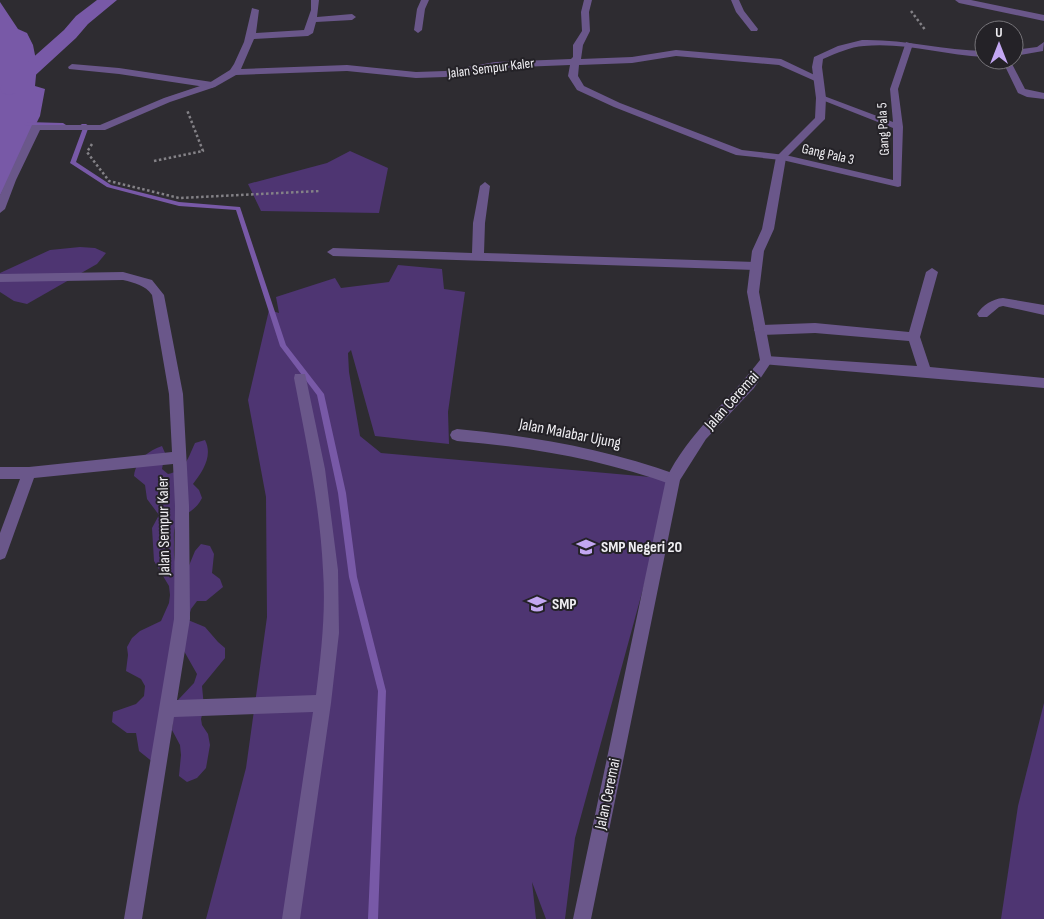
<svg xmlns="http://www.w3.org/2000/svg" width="1044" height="919" viewBox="0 0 1044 919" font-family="'Sofia Sans Condensed',sans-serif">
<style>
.green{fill:#4e3572}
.water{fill:#7859a7}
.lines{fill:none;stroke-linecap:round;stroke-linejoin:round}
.stream{fill:#7859a7;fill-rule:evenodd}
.canal{fill:#7859a7;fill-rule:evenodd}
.path{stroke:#848287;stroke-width:2.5;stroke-dasharray:2.5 2.5;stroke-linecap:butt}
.service{fill:#6a578a;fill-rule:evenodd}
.minor{fill:#6a578a;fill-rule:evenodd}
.tertiary{fill:#6a578a;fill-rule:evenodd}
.labels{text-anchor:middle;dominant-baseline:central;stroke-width:4;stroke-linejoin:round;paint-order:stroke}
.far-street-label{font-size:14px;fill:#f0eff3;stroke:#242227}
.street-label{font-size:16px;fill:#f0eff3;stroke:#242227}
.poi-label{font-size:16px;font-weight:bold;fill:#f0eff3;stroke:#242227;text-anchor:start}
</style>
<rect width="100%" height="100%" fill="#2e2c31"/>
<g class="green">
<path d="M 350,151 L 388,168 L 379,213 L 261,211 L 248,184 L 327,163 Z"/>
<path d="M 80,247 L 95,248 L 106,253 L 97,264 L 27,304 L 14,301 L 0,292 L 0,273 L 50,250 Z"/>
<path d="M 398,265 L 442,269 L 444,289 L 465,292 L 448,412 L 449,444 L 375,436 L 351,350 L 348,353 L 349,372 L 360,436 L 381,453 L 673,479 L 575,838 L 565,919 L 546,919 L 532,882 L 536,919 L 206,919 L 246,768 L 267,617 L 266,497 L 248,400 L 269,310 L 279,313 L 276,297 L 335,278 L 341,288 L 389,282 Z"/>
<path d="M 205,440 C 213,456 203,471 193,484 L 199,490 L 202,498 C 191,520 172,510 174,541 C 174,551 173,558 177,568 L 188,568 L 195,551 L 201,544 L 210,546 L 214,554 L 212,573 L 220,579 L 223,587 L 206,601 L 197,601 L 191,609 L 188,620 L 205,627 L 218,642 L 225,648 L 225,658 L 202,686 L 204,707 L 201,719 L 202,725 L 208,734 L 210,745 L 206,768 L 197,778 L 187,782 L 179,776 L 181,755 L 180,745 L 172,730 L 174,710 L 178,700 L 194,683 L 197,674 L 184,651 L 154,763 L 139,751 L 136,733 L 127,733 L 112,722 L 113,712 L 136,704 L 144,696 L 145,686 L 141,679 L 126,671 L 128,655 L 127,647 L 132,638 L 140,631 L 161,621 L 169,603 L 170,595 L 169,586 L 154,561 L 152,528 L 159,515 L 147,499 L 145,485 L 134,476 C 136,460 148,451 162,446 L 165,453 L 162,469 L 168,474 C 186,470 188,458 195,443 Z"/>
<path d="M 1044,703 L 1044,919 L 1001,919 L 1018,806 Z"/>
</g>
<path class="water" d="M 0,2 L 18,29 L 27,33 L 33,45 L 37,65 L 35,86 L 45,89 L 40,116 L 0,196 Z"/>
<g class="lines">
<g class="stream">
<path d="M 27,122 L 63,123 L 66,125 L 63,127 L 25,125 L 24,124 Z"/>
<path d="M 86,124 L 89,126 L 76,162 L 111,185 L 179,202 L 240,207 L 286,345 L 324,394 L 346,493 L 357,577 L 386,691 L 378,919 L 368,919 L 378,691 L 349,577 L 338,493 L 317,395 L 280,346 L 236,210 L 179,206 L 107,187 L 70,163 L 83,128 L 79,126 L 82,124 Z"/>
</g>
<path class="canal" d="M 97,0 L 117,0 L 88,24 L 76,38 L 16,93 L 9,95 L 2,93 L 0,88 L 2,85 L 64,30 L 76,16 Z"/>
<g class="path">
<path d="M 911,11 L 926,31"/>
<path d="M 92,144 L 87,152 L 109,181 L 179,198 L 321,191"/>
<path d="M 154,161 L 203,151 L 187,110"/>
</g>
<g class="service">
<path d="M 906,42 L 913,44 L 898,89 L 903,127 L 901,186 L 898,187 L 778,159 L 778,155 L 781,154 L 893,180 L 893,128 L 817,98 L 818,96 L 824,96 L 893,122 L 890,89 Z"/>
<path d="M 1002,60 L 1010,60 L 1025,89 L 1044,93 L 1044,99 L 1027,97 L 1018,93 Z"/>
<path d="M 72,64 L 119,68 L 212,82 L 216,85 L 212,88 L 119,74 L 69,69 L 68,67 Z"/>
</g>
<g class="minor">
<path d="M 311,0 L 319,0 L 317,17 L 352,14 L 356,17 L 352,20 L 316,22 L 313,33 L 308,36 L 254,39 L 241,69 L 347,65 L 416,72 L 445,71 L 495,62 L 571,59 L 573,57 L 573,45 L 582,31 L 581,12 L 584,0 L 592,0 L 589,12 L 590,31 L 583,45 L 581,59 L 632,57 L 676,50 L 781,59 L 823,79 L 818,82 L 815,81 L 779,65 L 676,56 L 632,63 L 579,65 L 578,76 L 584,86 L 620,103 L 742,150 L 785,155 L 786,157 L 781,160 L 736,155 L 614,107 L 577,90 L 568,76 L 570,65 L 495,68 L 445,77 L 416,78 L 347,71 L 236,75 L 215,87 L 170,102 L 105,130 L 40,130 L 16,180 L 5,209 L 0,213 L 0,195 L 32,125 L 100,125 L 164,98 L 209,83 L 230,70 L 234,64 L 244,42 L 252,8 L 259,10 L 256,33 L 304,30 L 311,10 Z"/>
<path d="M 421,0 L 429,0 L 425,9 L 422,30 L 418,33 L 414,30 L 417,9 Z"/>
<path d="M 731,0 L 739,0 L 744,11 L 758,29 L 757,31 L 751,31 L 736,12 Z"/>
<path d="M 955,0 L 971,0 L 1044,15 L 1044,21 L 959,3 Z"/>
<path d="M 485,182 L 490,186 L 485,223 L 484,253 L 755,262 L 761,266 L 755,270 L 333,256 L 327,252 L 333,248 L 472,253 L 473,223 L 480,186 Z"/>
<path d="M 932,268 L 938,272 L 920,337 L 930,367 L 1044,378 L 1044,388 L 762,364 L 760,361 L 762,358 L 766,356 L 917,366 L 909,341 L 815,333 L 760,335 L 756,333 L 754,330 L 756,327 L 760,325 L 815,323 L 909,332 L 926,272 Z"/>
<path d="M 123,272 L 152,280 L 164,295 L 183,394 L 189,506 L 190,619 L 177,700 L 316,695 C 321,654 326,612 323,570 C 320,505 306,441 294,378 L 295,374 L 305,374 L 306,378 L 325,469 L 338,570 L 339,633 L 331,703 L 300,919 L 282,919 L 313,712 L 174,717 L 142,919 L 124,919 L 174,619 L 175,506 L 173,464 L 34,478 L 7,553 L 5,558 L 0,560 L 0,533 L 20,479 L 0,479 L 0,467 L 29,467 L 172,452 L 169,394 L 152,295 C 145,285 135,283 123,280 L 0,282 L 0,274 Z"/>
<path d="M 1003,298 L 1044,305 L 1044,315 L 1003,306 L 999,307 L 987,317 L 979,317 L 977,314 C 983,305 992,299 1003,298 Z"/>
<path d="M 457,429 C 533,436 606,449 678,475 L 680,479 L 678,483 L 673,485 C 603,460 531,447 457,441 L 452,439 L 450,435 L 452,431 Z"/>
</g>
<g class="tertiary">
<path d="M 862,40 C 903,39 943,50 984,51 L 984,57 C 944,55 904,42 864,46 C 850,47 837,53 823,59 L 822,67 L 826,98 L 825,119 L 786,158 L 774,229 L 764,251 L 759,292 L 772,361 L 754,388 L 706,439 L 680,480 L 591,919 L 573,919 L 666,479 C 688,433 729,401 760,360 L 747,292 L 752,251 L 762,229 L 776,157 L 815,118 L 816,98 L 812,67 L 814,57 L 838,46 Z"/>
<path d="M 1044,42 L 1043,51 L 1014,56 L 1014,50 L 1037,47 Z"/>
</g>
</g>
<defs>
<g id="school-bare" transform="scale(1.5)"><path d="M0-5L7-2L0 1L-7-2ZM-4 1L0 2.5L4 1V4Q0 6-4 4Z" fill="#c3a7f2" stroke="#242227" stroke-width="2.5" paint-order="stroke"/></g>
</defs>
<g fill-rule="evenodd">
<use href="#school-bare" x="586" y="547"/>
<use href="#school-bare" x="537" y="604"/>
</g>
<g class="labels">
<g class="far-street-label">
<text transform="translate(491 68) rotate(-7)">Jalan Sempur Kaler</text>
<text transform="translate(883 129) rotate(-93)">Gang Pala 5</text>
<text transform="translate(828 154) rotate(13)">Gang Pala 3</text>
</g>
<g class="street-label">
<text transform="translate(732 401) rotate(-48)">Jalan Ceremai</text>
<text transform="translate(570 434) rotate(11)">Jalan Malabar Ujung</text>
<text transform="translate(164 526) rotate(-91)">Jalan Sempur Kaler</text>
<text transform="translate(608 794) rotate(-78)">Jalan Ceremai</text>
</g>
<g class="poi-label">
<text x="601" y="547">SMP Negeri 20</text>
<text x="552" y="604">SMP</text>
</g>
</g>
<g transform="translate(999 45)"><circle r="24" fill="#242227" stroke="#767479"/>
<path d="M0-4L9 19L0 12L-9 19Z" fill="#c3a7f2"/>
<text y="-8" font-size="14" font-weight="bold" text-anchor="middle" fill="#f0eff3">U</text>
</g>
</svg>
